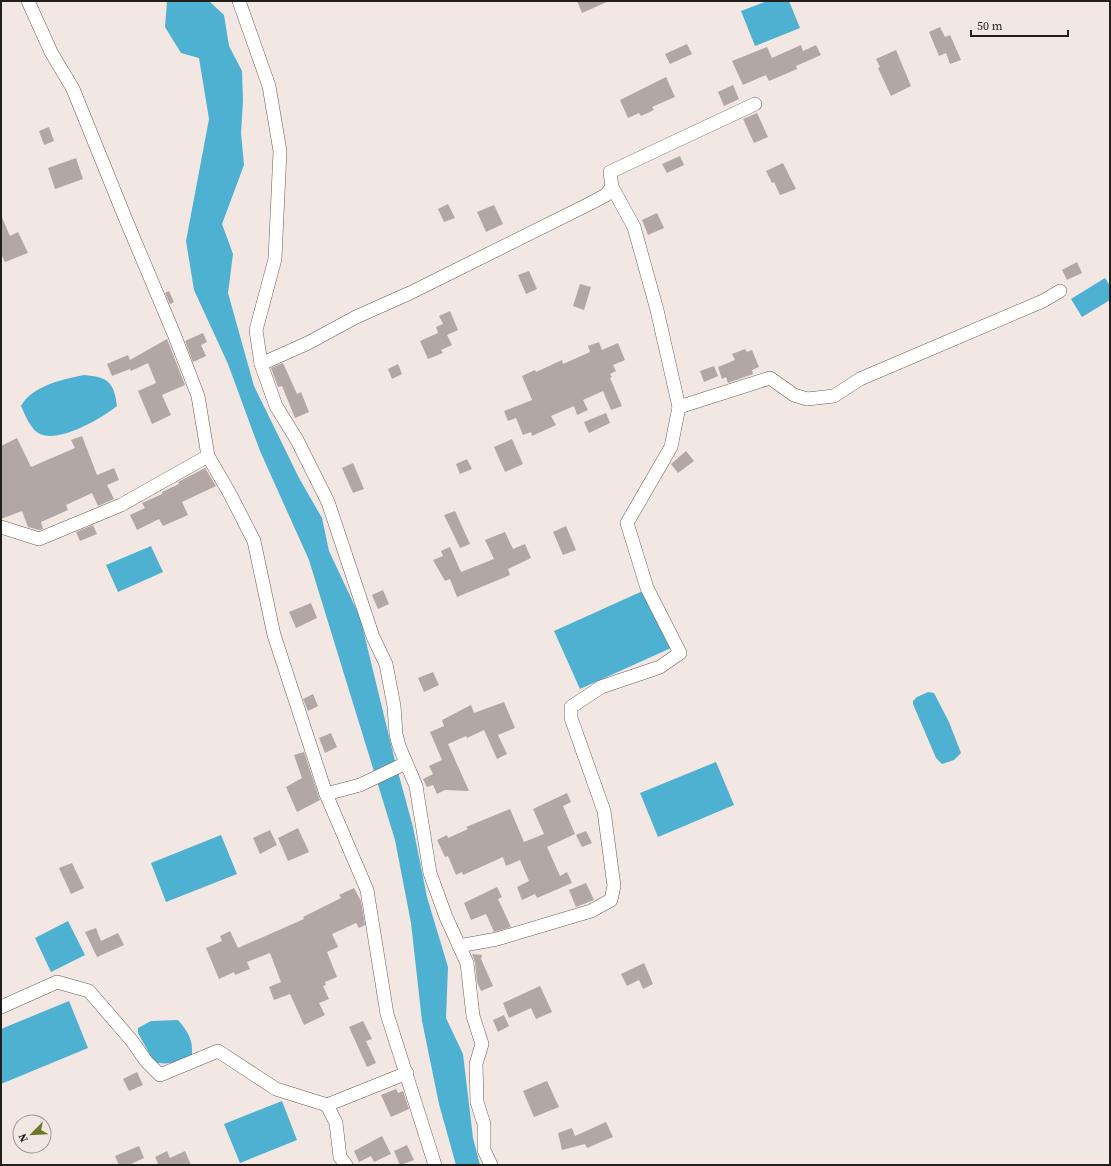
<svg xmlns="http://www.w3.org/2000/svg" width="1111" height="1166" viewBox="0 0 1111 1166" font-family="'Source Serif 4',serif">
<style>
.water{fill:#4eb1d2}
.building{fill:#b2a7a5}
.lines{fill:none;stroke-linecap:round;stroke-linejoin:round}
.street-casing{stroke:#675f5a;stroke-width:14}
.street{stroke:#fff;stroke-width:13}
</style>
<rect width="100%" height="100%" fill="#f2e7e2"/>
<g class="water">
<path d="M 167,1 L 209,1 L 224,15 L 229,46 L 242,71 L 243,101 L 241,133 L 244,165 L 222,224 L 233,254 L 228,293 L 254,386 L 299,478 L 322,518 L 329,551 L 360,617 L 395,761 L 413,827 L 427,897 L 448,967 L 446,1018 L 463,1054 L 473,1138 L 480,1165 L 456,1165 L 439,1104 L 422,1021 L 411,923 L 395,840 L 309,560 L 260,451 L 228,364 L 194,290 L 186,241 L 209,119 L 199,58 L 181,53 L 165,27 Z"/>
<path d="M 767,1 L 789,1 L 800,28 L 755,46 L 741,11 Z"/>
<path d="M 1105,278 L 1110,286 L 1110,300 L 1082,317 L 1071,299 Z"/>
<path d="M 84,375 C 108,377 114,382 117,406 C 102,418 60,443 40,434 C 31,430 25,415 21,406 C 32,386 63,379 84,375 Z"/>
<path d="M 151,546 L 163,572 L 118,592 L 106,565 Z"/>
<path d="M 645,590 L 671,648 L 580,689 L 554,631 Z"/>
<path d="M 928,692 L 934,693 L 949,722 L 961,753 L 954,760 L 942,764 L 936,758 L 913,704 L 913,701 L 917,697 Z"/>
<path d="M 716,762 L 734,805 L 658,837 L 640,793 Z"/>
<path d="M 221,835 L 237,874 L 166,902 L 151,863 Z"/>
<path d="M 68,921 L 85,955 L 51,972 L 35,938 Z"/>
<path d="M 69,1001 L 88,1048 L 1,1084 L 1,1029 Z"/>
<path d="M 178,1020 C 188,1032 193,1039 192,1055 C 179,1061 168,1066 154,1062 L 138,1033 L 138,1028 L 151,1021 Z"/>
<path d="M 282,1101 L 297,1140 L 240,1163 L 224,1124 Z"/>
</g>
<g class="building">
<path d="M 577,1 L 609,1 L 582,13 Z"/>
<path d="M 940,27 L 945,37 L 950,35 L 961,60 L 950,64 L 946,53 L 939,56 L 929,32 Z"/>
<path d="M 687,44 L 692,54 L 670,64 L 665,54 Z"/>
<path d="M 801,45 L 803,51 L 816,45 L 821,55 L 796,66 L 797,69 L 769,81 L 766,75 L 743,85 L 732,61 L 767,47 L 772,58 Z"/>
<path d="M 896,50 L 911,86 L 891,96 L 878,68 L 880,67 L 876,59 Z"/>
<path d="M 666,77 L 675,97 L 652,107 L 654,110 L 641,116 L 639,113 L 628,118 L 620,100 Z"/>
<path d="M 733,85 L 739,99 L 724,106 L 718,92 Z"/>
<path d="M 757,113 L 768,137 L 754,143 L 743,119 Z"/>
<path d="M 49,127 L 54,141 L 44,145 L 39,131 Z"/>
<path d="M 680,156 L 684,165 L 667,173 L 662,164 Z"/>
<path d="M 76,158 L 83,179 L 55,189 L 48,168 Z"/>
<path d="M 783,163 L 796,189 L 780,195 L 774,182 L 772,183 L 766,171 Z"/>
<path d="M 448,204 L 455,218 L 444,222 L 438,209 Z"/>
<path d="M 494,205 L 503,224 L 486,232 L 477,212 Z"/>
<path d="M 657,213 L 664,228 L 648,235 L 642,220 Z"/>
<path d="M 1,215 L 10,236 L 18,232 L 28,253 L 5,262 L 1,254 Z"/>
<path d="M 1077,262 L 1082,273 L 1067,280 L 1062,270 Z"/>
<path d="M 529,271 L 537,289 L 526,294 L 518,275 Z"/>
<path d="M 580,284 L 591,287 L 584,310 L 573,306 Z"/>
<path d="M 169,291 L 174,302 L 170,304 L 165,293 Z"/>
<path d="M 450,311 L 458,330 L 447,335 L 452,345 L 441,350 L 443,353 L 428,359 L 420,341 L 438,333 L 436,327 L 443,324 L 439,316 Z"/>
<path d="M 203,333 L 207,342 L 201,345 L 206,356 L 193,362 L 185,341 Z"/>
<path d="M 167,339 L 185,385 L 162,395 L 171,415 L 152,424 L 138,391 L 156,383 L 148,363 L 131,371 L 130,369 L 112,376 L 107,364 L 128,355 L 130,360 Z"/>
<path d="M 599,342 L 602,350 L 618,343 L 625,360 L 613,365 L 616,371 L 610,374 L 612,377 L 610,378 L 622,406 L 611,410 L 603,391 L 583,400 L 588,410 L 577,415 L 574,406 L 551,416 L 556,425 L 532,436 L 531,432 L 523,435 L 516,418 L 508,421 L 504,411 L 532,400 L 522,376 L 535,370 L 536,372 L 562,360 L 563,364 L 590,352 L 588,346 Z"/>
<path d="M 745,349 L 747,352 L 752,350 L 759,367 L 752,370 L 753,374 L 728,383 L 726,377 L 722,379 L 718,367 L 735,360 L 732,354 Z"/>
<path d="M 283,363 L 297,394 L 301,392 L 309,412 L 295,418 L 282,386 L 278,387 L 271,368 Z"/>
<path d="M 398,364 L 402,374 L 392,379 L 388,369 Z"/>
<path d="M 714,366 L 718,376 L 704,382 L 700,371 Z"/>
<path d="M 606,413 L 610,423 L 589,433 L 584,422 Z"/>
<path d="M 82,436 L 97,475 L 114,468 L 119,480 L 107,485 L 114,499 L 98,506 L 92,493 L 66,505 L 68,510 L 41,522 L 43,529 L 39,530 L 28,527 L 22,511 L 1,519 L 1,446 L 17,438 L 31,467 L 75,448 L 71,440 Z"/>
<path d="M 512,439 L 523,464 L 505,472 L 494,447 Z"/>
<path d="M 686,451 L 694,461 L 678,473 L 671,464 Z"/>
<path d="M 467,459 L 472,469 L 460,474 L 456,464 Z"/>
<path d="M 353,463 L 364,489 L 353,493 L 342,468 Z"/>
<path d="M 205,468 L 216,486 L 182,502 L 188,515 L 163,526 L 159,519 L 137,530 L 130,515 L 145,508 L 142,503 L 162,494 L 162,492 L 179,484 L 178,482 Z"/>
<path d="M 455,511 L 470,544 L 460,548 L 444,515 Z"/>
<path d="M 93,525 L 97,534 L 80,541 L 76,532 Z"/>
<path d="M 566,526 L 576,550 L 563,555 L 553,532 Z"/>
<path d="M 505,532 L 513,549 L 525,544 L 531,558 L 508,569 L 510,575 L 457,597 L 450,579 L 445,581 L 433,560 L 443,556 L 441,551 L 450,547 L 461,572 L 494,559 L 485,540 Z"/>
<path d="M 383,590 L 389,604 L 378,609 L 372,595 Z"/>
<path d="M 311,603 L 317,618 L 296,628 L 289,612 Z"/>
<path d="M 433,672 L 439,685 L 424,692 L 418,678 Z"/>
<path d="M 313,694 L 318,706 L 308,711 L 303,699 Z"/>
<path d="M 504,702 L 515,728 L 498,735 L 507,754 L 497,759 L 484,730 L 467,738 L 466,736 L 448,744 L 469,791 L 445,790 L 437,794 L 433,785 L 427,787 L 423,779 L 433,774 L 429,766 L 442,760 L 430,732 L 444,726 L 442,720 L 471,705 L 474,713 Z"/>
<path d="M 331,733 L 337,747 L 325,753 L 319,738 Z"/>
<path d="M 304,752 L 320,800 L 297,812 L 286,787 L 302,778 L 294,755 Z"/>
<path d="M 567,793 L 571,802 L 563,806 L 575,834 L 547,847 L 560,876 L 567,872 L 572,883 L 537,898 L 535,894 L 522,900 L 517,887 L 529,881 L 520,860 L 506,866 L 503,857 L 463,875 L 462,872 L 456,875 L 448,856 L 445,857 L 437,840 L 447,835 L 448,838 L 468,829 L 466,827 L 510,809 L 524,842 L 544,834 L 533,809 Z"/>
<path d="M 298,828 L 309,852 L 288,861 L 278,838 Z"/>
<path d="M 270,830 L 277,845 L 260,854 L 253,838 Z"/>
<path d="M 586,831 L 592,843 L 582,847 L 576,835 Z"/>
<path d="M 72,863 L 84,888 L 71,894 L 59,868 Z"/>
<path d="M 586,883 L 594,900 L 576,907 L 569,890 Z"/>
<path d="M 497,887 L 502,897 L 498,899 L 511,927 L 494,932 L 486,914 L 471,920 L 464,903 Z"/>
<path d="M 354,888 L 361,901 L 365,925 L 359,928 L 356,923 L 332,934 L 338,947 L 327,952 L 337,977 L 325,982 L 326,985 L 323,986 L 329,999 L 319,1003 L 325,1015 L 304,1025 L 290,994 L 274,1000 L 269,987 L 281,982 L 270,953 L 247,962 L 250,969 L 235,975 L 234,972 L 219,979 L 206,948 L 222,941 L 220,936 L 230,931 L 238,948 L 240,947 L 304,919 L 303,917 L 341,898 L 339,895 Z"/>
<path d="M 96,928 L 101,941 L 118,933 L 124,945 L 97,957 L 85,932 Z"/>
<path d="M 472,954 L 482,955 L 481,959 L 493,986 L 481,991 L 477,982 L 475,962 Z"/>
<path d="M 644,963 L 653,984 L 643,989 L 639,980 L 627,986 L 621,974 Z"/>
<path d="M 540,986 L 552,1012 L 536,1019 L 531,1008 L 509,1018 L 503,1003 Z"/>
<path d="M 504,1015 L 509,1026 L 498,1032 L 493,1020 Z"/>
<path d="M 363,1021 L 372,1039 L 366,1041 L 376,1063 L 367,1067 L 349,1027 Z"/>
<path d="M 137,1072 L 143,1085 L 129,1091 L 123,1079 Z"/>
<path d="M 547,1081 L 559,1107 L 534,1117 L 523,1091 Z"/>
<path d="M 396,1089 L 398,1093 L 403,1091 L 409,1109 L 391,1117 L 381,1095 Z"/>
<path d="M 606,1122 L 613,1137 L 587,1148 L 585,1144 L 562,1150 L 558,1133 L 572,1128 L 575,1136 Z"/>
<path d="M 382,1136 L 391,1154 L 374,1162 L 371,1156 L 359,1162 L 354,1151 Z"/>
<path d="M 407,1145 L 414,1160 L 400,1165 L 394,1151 Z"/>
<path d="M 139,1146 L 144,1158 L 129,1165 L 119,1165 L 115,1156 Z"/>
<path d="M 167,1151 L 170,1158 L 185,1151 L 191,1165 L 155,1165 L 158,1163 L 155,1157 Z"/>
</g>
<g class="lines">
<g class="street-casing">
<g id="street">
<path d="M 28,1 L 51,52 L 73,89 L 126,220 L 174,334 L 198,396 L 208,456 L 230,494 L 254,541 L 274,635 L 326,794 L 367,890 L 387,1014 L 435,1165"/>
<path d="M 239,1 L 269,86 L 280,151 L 275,259 L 256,330 L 261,364 L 276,406 L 297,440 L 328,502 L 373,637 L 386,664 L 394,706 L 396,734 L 399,746 L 416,786 L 430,873 L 446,917 L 467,963 L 473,1016 L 482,1044 L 476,1064 L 477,1102 L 484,1124 L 484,1150 L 491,1165"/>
<path d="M 261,364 L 308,343 L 356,317 L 410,293 L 589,204 L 606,195 L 612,187 L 610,172 L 755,104"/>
<path d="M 679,407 L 770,378 L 794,395 L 807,399 L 834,396 L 860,379 L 1043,301 L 1060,291"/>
<path d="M 1,527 L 39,539 L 121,505 L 208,456"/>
<path d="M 326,794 L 360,785 L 406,763"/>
<path d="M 459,946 L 497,939 L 591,911 L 611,900 L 614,886 L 604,811 L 571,718 L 571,707 L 601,687 L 660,667 L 680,653 L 647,588 L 627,523 L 671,447 L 679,407 L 657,310 L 634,227 L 612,187"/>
<path d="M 1,1007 L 57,982 L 89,991 L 132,1041 L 146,1061 L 160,1075 L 218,1051 L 276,1089 L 327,1105 L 407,1073"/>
<path d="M 327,1105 L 336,1123 L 340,1157 L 346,1165"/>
</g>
</g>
<use href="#street" class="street"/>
</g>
<rect width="1111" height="1166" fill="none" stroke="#221e1c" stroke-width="4"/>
<g transform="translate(32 1134) rotate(246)"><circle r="19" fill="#f2e7e2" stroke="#9f9793"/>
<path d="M0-3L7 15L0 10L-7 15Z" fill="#6a7926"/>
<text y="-6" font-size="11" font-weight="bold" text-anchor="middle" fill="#221e1c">N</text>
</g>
<path d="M971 30v6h97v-6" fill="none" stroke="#221e1c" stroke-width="2"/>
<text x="977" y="30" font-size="12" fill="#221e1c" stroke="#f2e7e2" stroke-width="3" paint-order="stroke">50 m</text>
</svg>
